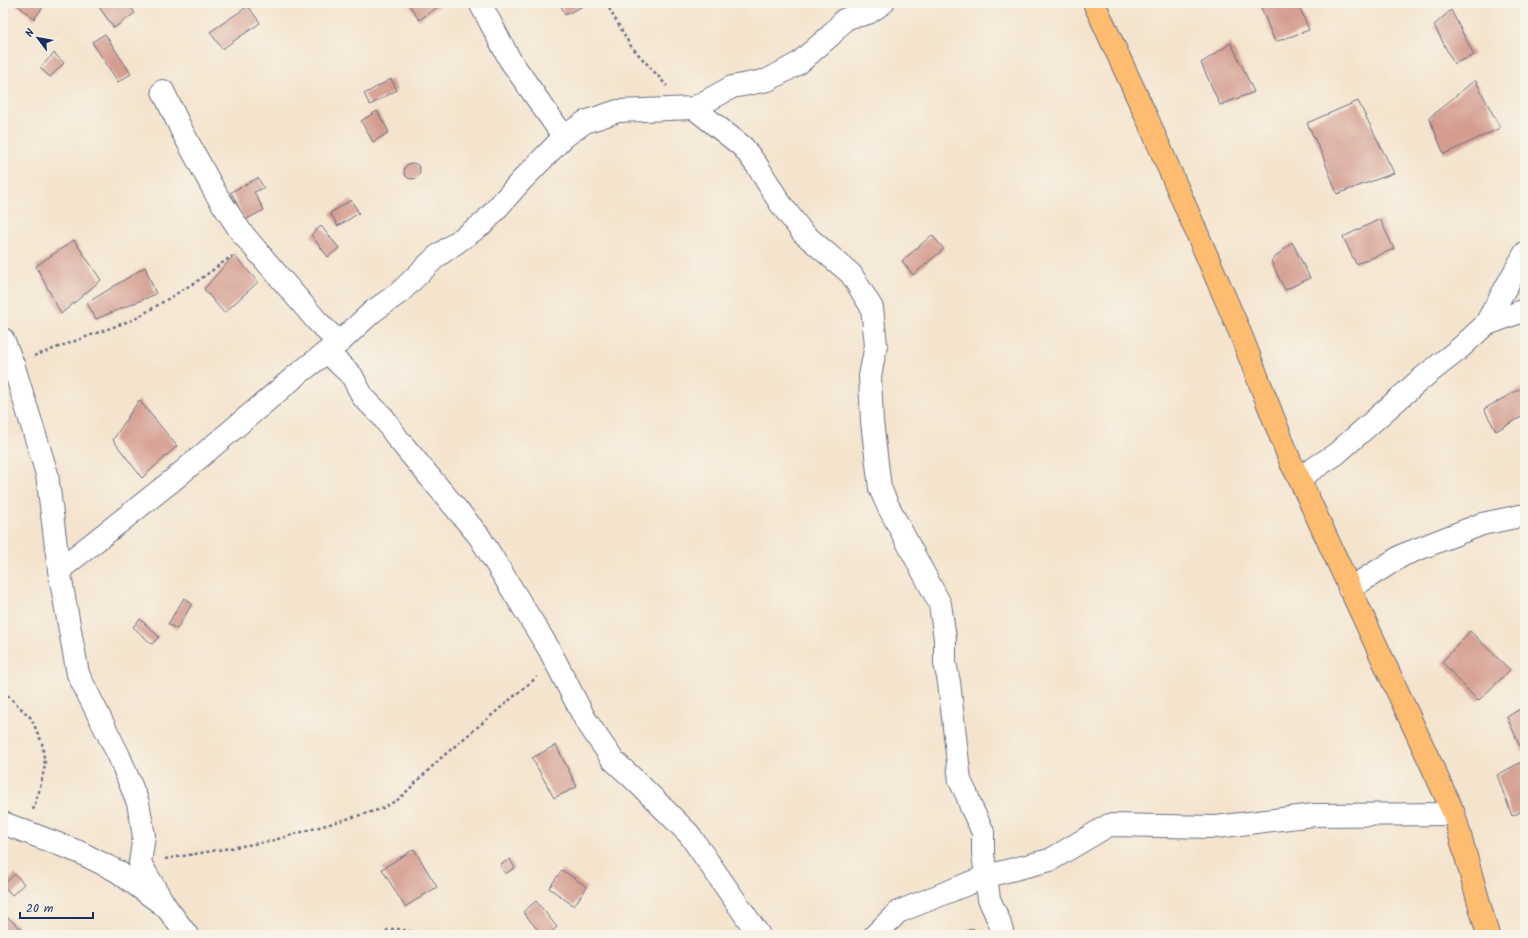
<svg xmlns="http://www.w3.org/2000/svg" width="1528" height="938" viewBox="0 0 1528 938" font-family="Kalam,sans-serif">
<style>
.building{fill:#d49d90}
.lines{fill:none;stroke-linecap:round;stroke-linejoin:round}
.minor-casing{stroke:#676e85;stroke-width:24}
.major-casing{stroke:#676e85;stroke-width:24}
.path{stroke:#676e85;stroke-width:2.5;stroke-dasharray:3 3;stroke-linecap:butt}
.minor{stroke:#fff;stroke-width:22}
.major{stroke:#fdbc6f;stroke-width:22}
</style>
<rect width="100%" height="100%" fill="#f7f3e8"/>
<filter id="ink" filterUnits="userSpaceOnUse"><feTurbulence type="fractalNoise" baseFrequency=".025" numOctaves="2"/><feDisplacementMap in="SourceGraphic" scale="8" xChannelSelector="R" yChannelSelector="G"/><feConvolveMatrix kernelMatrix="1 2 1 2 8 2 1 2 1" color-interpolation-filters="sRGB"/></filter>
<filter id="wash" filterUnits="userSpaceOnUse"><feTurbulence type="fractalNoise" baseFrequency=".012" numOctaves="4" result="noise"/><feDisplacementMap in="SourceGraphic" scale="16" xChannelSelector="R" yChannelSelector="G"/><feGaussianBlur stdDeviation="0.9" result="paint"/><feColorMatrix in="noise" values="0 0 0 0 0 0 0 0 0 0 0 0 0 0 0 0 0 1.4 0 .05"/><feComposite in="paint" operator="in"/></filter>
<g filter="url(#wash)">
<rect width="100%" height="100%" fill="#f4e4cd"/>
<g id="blocks">
<g class="building">
<path d="M 15,3 L 40,3 L 44,6 L 34,19 Z"/>
<path d="M 96,3 L 132,3 L 129,5 L 135,13 L 114,28 Z"/>
<path d="M 408,3 L 437,3 L 439,6 L 419,20 Z"/>
<path d="M 560,3 L 581,3 L 583,6 L 565,15 Z"/>
<path d="M 1264,3 L 1298,3 L 1309,30 L 1275,42 L 1260,5 Z"/>
<path d="M 248,6 L 260,23 L 222,49 L 210,32 Z"/>
<path d="M 1451,10 L 1474,55 L 1454,64 L 1434,25 Z"/>
<path d="M 105,34 L 131,74 L 118,82 L 92,42 Z"/>
<path d="M 1231,43 L 1254,92 L 1220,105 L 1201,63 Z"/>
<path d="M 54,53 L 64,63 L 50,77 L 40,68 Z"/>
<path d="M 391,79 L 397,90 L 370,105 L 364,94 Z"/>
<path d="M 1475,80 L 1500,128 L 1444,154 L 1429,118 Z"/>
<path d="M 1358,101 L 1394,173 L 1337,194 L 1322,154 L 1307,123 Z"/>
<path d="M 377,111 L 389,132 L 373,142 L 361,121 Z"/>
<circle cx="412" cy="171" r="8"/>
<path d="M 258,178 L 264,188 L 254,192 L 264,210 L 245,220 L 231,192 Z"/>
<path d="M 351,200 L 359,213 L 338,226 L 330,213 Z"/>
<path d="M 1380,219 L 1394,249 L 1356,264 L 1343,237 Z"/>
<path d="M 321,226 L 339,248 L 328,257 L 311,235 Z"/>
<path d="M 932,235 L 944,249 L 913,275 L 902,261 Z"/>
<path d="M 74,240 L 101,280 L 61,314 L 36,266 Z"/>
<path d="M 1292,242 L 1310,278 L 1285,290 L 1271,261 Z"/>
<path d="M 234,255 L 258,282 L 224,313 L 204,289 Z"/>
<path d="M 145,267 L 156,294 L 96,319 L 87,303 Z"/>
<path d="M 1525,386 L 1525,415 L 1496,431 L 1484,409 Z"/>
<path d="M 139,400 L 177,446 L 142,478 L 113,440 Z"/>
<path d="M 184,598 L 192,604 L 177,629 L 168,624 Z"/>
<path d="M 140,619 L 159,637 L 152,644 L 133,627 Z"/>
<path d="M 1470,631 L 1510,670 L 1478,701 L 1442,662 Z"/>
<path d="M 1525,706 L 1525,758 L 1507,717 Z"/>
<path d="M 556,745 L 577,787 L 554,798 L 532,758 Z"/>
<path d="M 1525,760 L 1525,810 L 1512,816 L 1497,775 Z"/>
<path d="M 414,849 L 437,887 L 405,907 L 382,869 Z"/>
<path d="M 510,859 L 515,868 L 505,874 L 500,865 Z"/>
<path d="M 562,870 L 587,887 L 574,906 L 549,888 Z"/>
<path d="M 15,874 L 24,884 L 12,895 L 3,885 Z"/>
<path d="M 536,901 L 557,927 L 548,935 L 542,935 L 523,912 Z"/>
<path d="M 3,914 L 29,935 L 3,935 Z"/>
<path d="M 973,928 L 977,935 L 958,935 Z"/>
</g>
</g>
</g>
<g filter="url(#ink)">
<use href="#blocks" fill-opacity="0" stroke="#676e85" stroke-width="1"/>
<g class="lines">
<g class="minor-casing">
<g id="minor">
<path d="M 480,3 L 510,60 L 564,137"/>
<path d="M 163,91 L 182,131 L 216,194 L 241,232 L 317,321 L 331,335 L 341,341"/>
<path d="M 694,108 L 743,147 L 758,167 L 780,203 L 803,233 L 851,274 L 872,308 L 876,345 L 870,376 L 872,422 L 880,488 L 887,504 L 940,604 L 945,639 L 945,663 L 949,682 L 960,781 L 967,795 L 971,807 L 983,832 L 983,854 L 989,899 L 999,921 L 1003,935"/>
<path d="M 1485,325 L 1525,310"/>
<path d="M 3,339 L 13,364 L 47,474 L 59,570 L 78,674 L 119,756 L 138,803 L 144,836 L 140,863 L 166,907"/>
<path d="M 327,352 L 352,376 L 363,397 L 383,417 L 398,439 L 479,536 L 549,649 L 585,719 L 613,760 L 638,783 L 689,834 L 759,935"/>
<path d="M 1299,478 L 1336,454 L 1421,379 L 1458,350 L 1485,325 L 1525,253"/>
<path d="M 59,570 L 173,480 L 298,374 L 341,341 L 372,312 L 399,293 L 436,257 L 484,223 L 521,181 L 564,137 L 585,122 L 618,111 L 694,108 L 732,87 L 768,80 L 799,63 L 831,35 L 844,20 L 853,16 L 861,15 L 868,13 L 883,3"/>
<path d="M 1349,589 L 1403,555 L 1482,524 L 1525,515"/>
<path d="M 3,823 L 79,852 L 117,871 L 166,907 L 187,935"/>
<path d="M 875,935 L 898,912 L 987,876 L 1050,860 L 1109,825 L 1216,827 L 1314,815 L 1454,814"/>
</g>
</g>
<g class="major-casing">
<path id="major" d="M 1094,3 L 1147,118 L 1239,330 L 1291,463 L 1299,478 L 1454,814 L 1488,935"/>
</g>
<g class="path">
<path d="M 606,3 L 630,45 L 667,86"/>
<path d="M 34,356 L 135,319 L 199,280 L 232,256"/>
<path d="M 3,691 L 31,718 L 42,743 L 45,765 L 40,788 L 33,810"/>
<path d="M 165,859 L 271,841 L 381,809 L 399,799 L 442,757 L 537,677"/>
<path d="M 381,935 L 389,929 L 398,929 L 430,935"/>
</g>
<use href="#minor" class="minor"/>
<use href="#major" class="major"/>
</g>
</g>
<rect width="1528" height="938" fill="none" stroke="#f7f3e8" stroke-width="16"/>
<g transform="translate(38 38) rotate(302)" stroke="#f7f3e8" stroke-width="3" paint-order="stroke">
<path d="M0-3L7 15L0 10L-7 15Z" fill="#1b2f5e"/>
<text y="-6" font-size="11" font-weight="bold" text-anchor="middle" fill="#1b2f5e">N</text>
</g>
<path d="M20 912v6h73v-6" fill="none" stroke="#1b2f5e" stroke-width="2"/>
<text x="26" y="912" font-size="12" fill="#1b2f5e" stroke="#f7f3e8" stroke-width="3" paint-order="stroke">20 m</text>
</svg>
